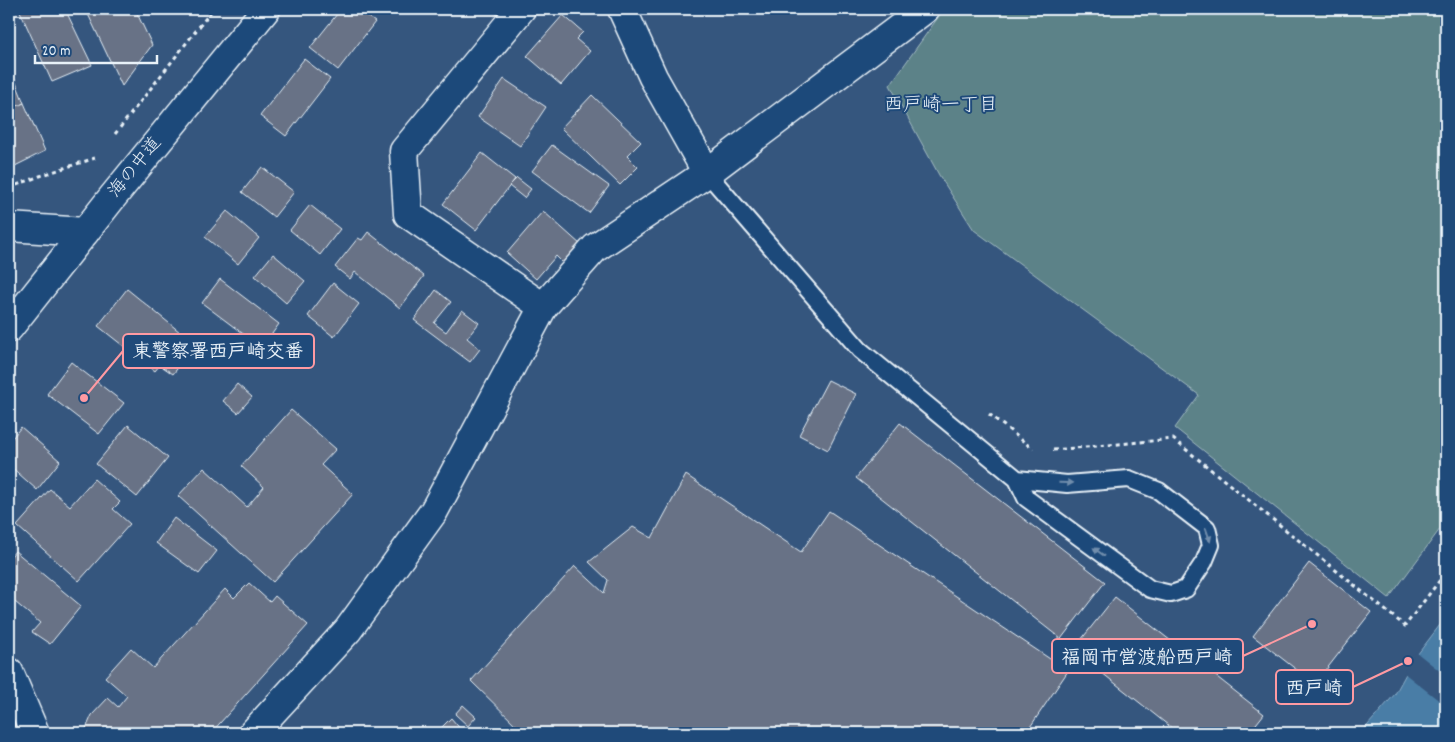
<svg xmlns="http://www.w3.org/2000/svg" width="1455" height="742" viewBox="0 0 1455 742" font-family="Dekko,'Klee One',sans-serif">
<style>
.green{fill:#5b8288;stroke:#a2bac0}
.water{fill:#487da6;stroke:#88abc7}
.pier{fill:#35567e}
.building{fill:#677286;stroke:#e8f1f8}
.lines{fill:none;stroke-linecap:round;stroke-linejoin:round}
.lane-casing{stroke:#e8f1f8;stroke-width:20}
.street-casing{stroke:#e8f1f8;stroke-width:31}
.secondary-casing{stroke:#e8f1f8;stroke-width:31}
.path{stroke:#e8f1f8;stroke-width:3;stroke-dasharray:4 4;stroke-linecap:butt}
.lane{stroke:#1f4a7a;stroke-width:16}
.street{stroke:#1f4a7a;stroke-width:28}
.secondary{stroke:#1f4a7a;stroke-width:28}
.oneway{fill:#6f8dac}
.labels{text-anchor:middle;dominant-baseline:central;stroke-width:4;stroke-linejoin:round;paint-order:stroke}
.street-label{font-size:18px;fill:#e8f1f8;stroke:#1f4a7a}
.neighbourhood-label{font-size:19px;fill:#e8f1f8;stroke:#1f4a7a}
.leader{fill:none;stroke:#ff9aa2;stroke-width:2}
.callout-dot{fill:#ff9aa2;stroke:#1f4a7a;stroke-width:2}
.callout{fill:#1f4a7a;stroke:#ff9aa2;stroke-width:2}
.callout-label{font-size:19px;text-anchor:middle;font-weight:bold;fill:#e8f1f8}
</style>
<rect width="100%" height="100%" fill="#35567e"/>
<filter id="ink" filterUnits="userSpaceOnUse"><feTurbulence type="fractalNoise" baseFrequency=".02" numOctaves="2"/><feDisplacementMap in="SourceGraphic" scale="10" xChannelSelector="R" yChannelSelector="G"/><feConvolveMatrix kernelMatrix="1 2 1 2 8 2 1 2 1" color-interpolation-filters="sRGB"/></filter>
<g filter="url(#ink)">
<path class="green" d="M 944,9 L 1446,9 L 1446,521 L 1389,598 L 1175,428 L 1199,395 L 974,230 L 939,175 L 890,85 Z"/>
<path class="water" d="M 1446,617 L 1446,733 L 1361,733 L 1395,694 L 1414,659 Z"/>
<path class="pier" d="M 1416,652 L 1446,676 L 1446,706 L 1404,673 Z"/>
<g class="building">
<path d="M 19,9 L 65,9 L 92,65 L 52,82 Z"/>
<path d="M 93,9 L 135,9 L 152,45 L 122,86 L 87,12 Z"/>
<path d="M 341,9 L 357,9 L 375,22 L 338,70 L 310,48 Z"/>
<path d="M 563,15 L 583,32 L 576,39 L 590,51 L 561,85 L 527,56 Z"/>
<path d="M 304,59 L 330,79 L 286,136 L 260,116 Z"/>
<path d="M 9,65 L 24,103 L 9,110 Z"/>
<path d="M 504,79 L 546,107 L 520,146 L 478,117 Z"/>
<path d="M 592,95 L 641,142 L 627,156 L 638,167 L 620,185 L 561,128 Z"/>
<path d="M 24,103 L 45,151 L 9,169 L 9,110 Z"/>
<path d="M 552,145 L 609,186 L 589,213 L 532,171 Z"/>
<path d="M 482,153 L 515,179 L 476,230 L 443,204 Z"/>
<path d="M 262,167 L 294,192 L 274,217 L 242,192 Z"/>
<path d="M 517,178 L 531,189 L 524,198 L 509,186 Z"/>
<path d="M 310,205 L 340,229 L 320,255 L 290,230 Z"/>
<path d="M 227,211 L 259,238 L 238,264 L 205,237 Z"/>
<path d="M 543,211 L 581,245 L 564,264 L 556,256 L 536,279 L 507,253 Z"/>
<path d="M 368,232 L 424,276 L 400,308 L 355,272 L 350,279 L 335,267 L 358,238 L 362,240 Z"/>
<path d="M 273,254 L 305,281 L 286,303 L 255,276 Z"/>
<path d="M 220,279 L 279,324 L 262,348 L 202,303 Z"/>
<path d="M 333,283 L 359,304 L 334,337 L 308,316 Z"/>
<path d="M 127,289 L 196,345 L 173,374 L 160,365 L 155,371 L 98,326 Z"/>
<path d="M 436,290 L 451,302 L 434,323 L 446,332 L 462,310 L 479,323 L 467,338 L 480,349 L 470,362 L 414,320 Z"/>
<path d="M 71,362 L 124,403 L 99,434 L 47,394 Z"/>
<path d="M 828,380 L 856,394 L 828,450 L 799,435 Z"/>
<path d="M 237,384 L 252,397 L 238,413 L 223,401 Z"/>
<path d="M 291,410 L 336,449 L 321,465 L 353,494 L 273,582 L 178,496 L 204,468 L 247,507 L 264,487 L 241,466 Z"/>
<path d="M 900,423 L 1105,582 L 1061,639 L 856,478 Z"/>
<path d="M 128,425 L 168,458 L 137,497 L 96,464 Z"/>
<path d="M 21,427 L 60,461 L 37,490 L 9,465 L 9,442 Z"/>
<path d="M 686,475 L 801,552 L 829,511 L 1068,671 L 1026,733 L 517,733 L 520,729 L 471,681 L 575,566 L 604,593 L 608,580 L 589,562 L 633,527 L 652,538 Z"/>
<path d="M 94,479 L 120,502 L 113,509 L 130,524 L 79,581 L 17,526 L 50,489 L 70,506 Z"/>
<path d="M 174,518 L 217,551 L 199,574 L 156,543 Z"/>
<path d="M 15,551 L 81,606 L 50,644 L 32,632 L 40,623 L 9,597 L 9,578 L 11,576 L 9,574 L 9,559 Z"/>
<path d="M 1309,563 L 1371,612 L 1315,684 L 1253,636 Z"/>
<path d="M 249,583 L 270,602 L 275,596 L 308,625 L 211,733 L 84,733 L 92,715 L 108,698 L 118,707 L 127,696 L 105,677 L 131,648 L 153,668 L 225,589 L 234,598 Z"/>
<path d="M 1115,597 L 1264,714 L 1249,733 L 1178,733 L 1073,650 Z"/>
<path d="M 463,705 L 476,717 L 468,726 L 455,714 Z"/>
<path d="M 9,713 L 18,733 L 9,733 Z"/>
<path d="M 451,718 L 463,732 L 462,733 L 447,733 L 441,728 Z"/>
</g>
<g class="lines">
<g class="lane-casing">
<path id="lane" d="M 707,173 L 860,350 L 1017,479 L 1026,498 L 1150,589 L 1171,594 L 1186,589 L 1204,562 L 1211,545 L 1207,528 L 1159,491 L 1129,479 L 1067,484 L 1017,479"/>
</g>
<g class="street-casing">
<g id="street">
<path d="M 521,9 L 404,151 L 408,214 L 543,307"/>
<path d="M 9,672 L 35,733"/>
<path d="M 253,733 L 348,630 L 434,511 L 543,307 L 595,248 L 707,173 L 925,9"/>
</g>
</g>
<g class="secondary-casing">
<g id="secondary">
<path d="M 622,9 L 653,77 L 707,173"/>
<path d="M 9,227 L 85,232"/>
<path d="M 9,328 L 111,199 L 266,9"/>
</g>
</g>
<g class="path">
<path d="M 115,134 L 213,9"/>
<path d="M 9,188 L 40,176 L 95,158"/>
<path d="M 989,414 L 1033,449"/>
<path d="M 1053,450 L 1173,439 L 1405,626 L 1446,572"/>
</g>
<use href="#lane" class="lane"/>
<use href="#street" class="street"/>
<use href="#secondary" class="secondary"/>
</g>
<defs><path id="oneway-solid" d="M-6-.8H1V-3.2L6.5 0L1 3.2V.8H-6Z" transform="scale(1.25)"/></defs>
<g class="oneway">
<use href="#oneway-solid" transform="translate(1066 483) rotate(1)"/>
<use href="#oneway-solid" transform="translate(1208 535) rotate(71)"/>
<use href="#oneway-solid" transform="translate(1099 552) rotate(-144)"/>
</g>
</g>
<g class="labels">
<g class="street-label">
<text transform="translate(136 168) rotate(-51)">海の中道</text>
</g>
<g class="neighbourhood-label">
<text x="941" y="106">西戸崎一丁目</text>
</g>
</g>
<path class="leader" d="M84 398L123 351M1312 624L1243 656M1408 661L1353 687"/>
<g class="callout-dot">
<circle cx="84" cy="398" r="5"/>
<circle cx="1312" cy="624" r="5"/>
<circle cx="1408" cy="661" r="5"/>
</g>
<g class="callout">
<rect x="123" y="334" width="191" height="34" rx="5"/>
<rect x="1052" y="639" width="191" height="34" rx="5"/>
<rect x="1276" y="670" width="77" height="34" rx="5"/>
</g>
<g class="callout-label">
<text x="218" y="357">東警察署西戸崎交番</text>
<text x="1147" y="663">福岡市営渡船西戸崎</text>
<text x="1314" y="694">西戸崎</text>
</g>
<rect width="1455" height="742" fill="none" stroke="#1f4a7a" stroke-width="30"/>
<rect x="15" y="15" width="1425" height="712" fill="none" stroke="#e8f1f8" stroke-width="2" filter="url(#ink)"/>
<path d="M35 55v8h122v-8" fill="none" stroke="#e8f1f8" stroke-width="2.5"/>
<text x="42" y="55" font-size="15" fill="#e8f1f8" stroke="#1f4a7a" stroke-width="4" paint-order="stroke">20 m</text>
</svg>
